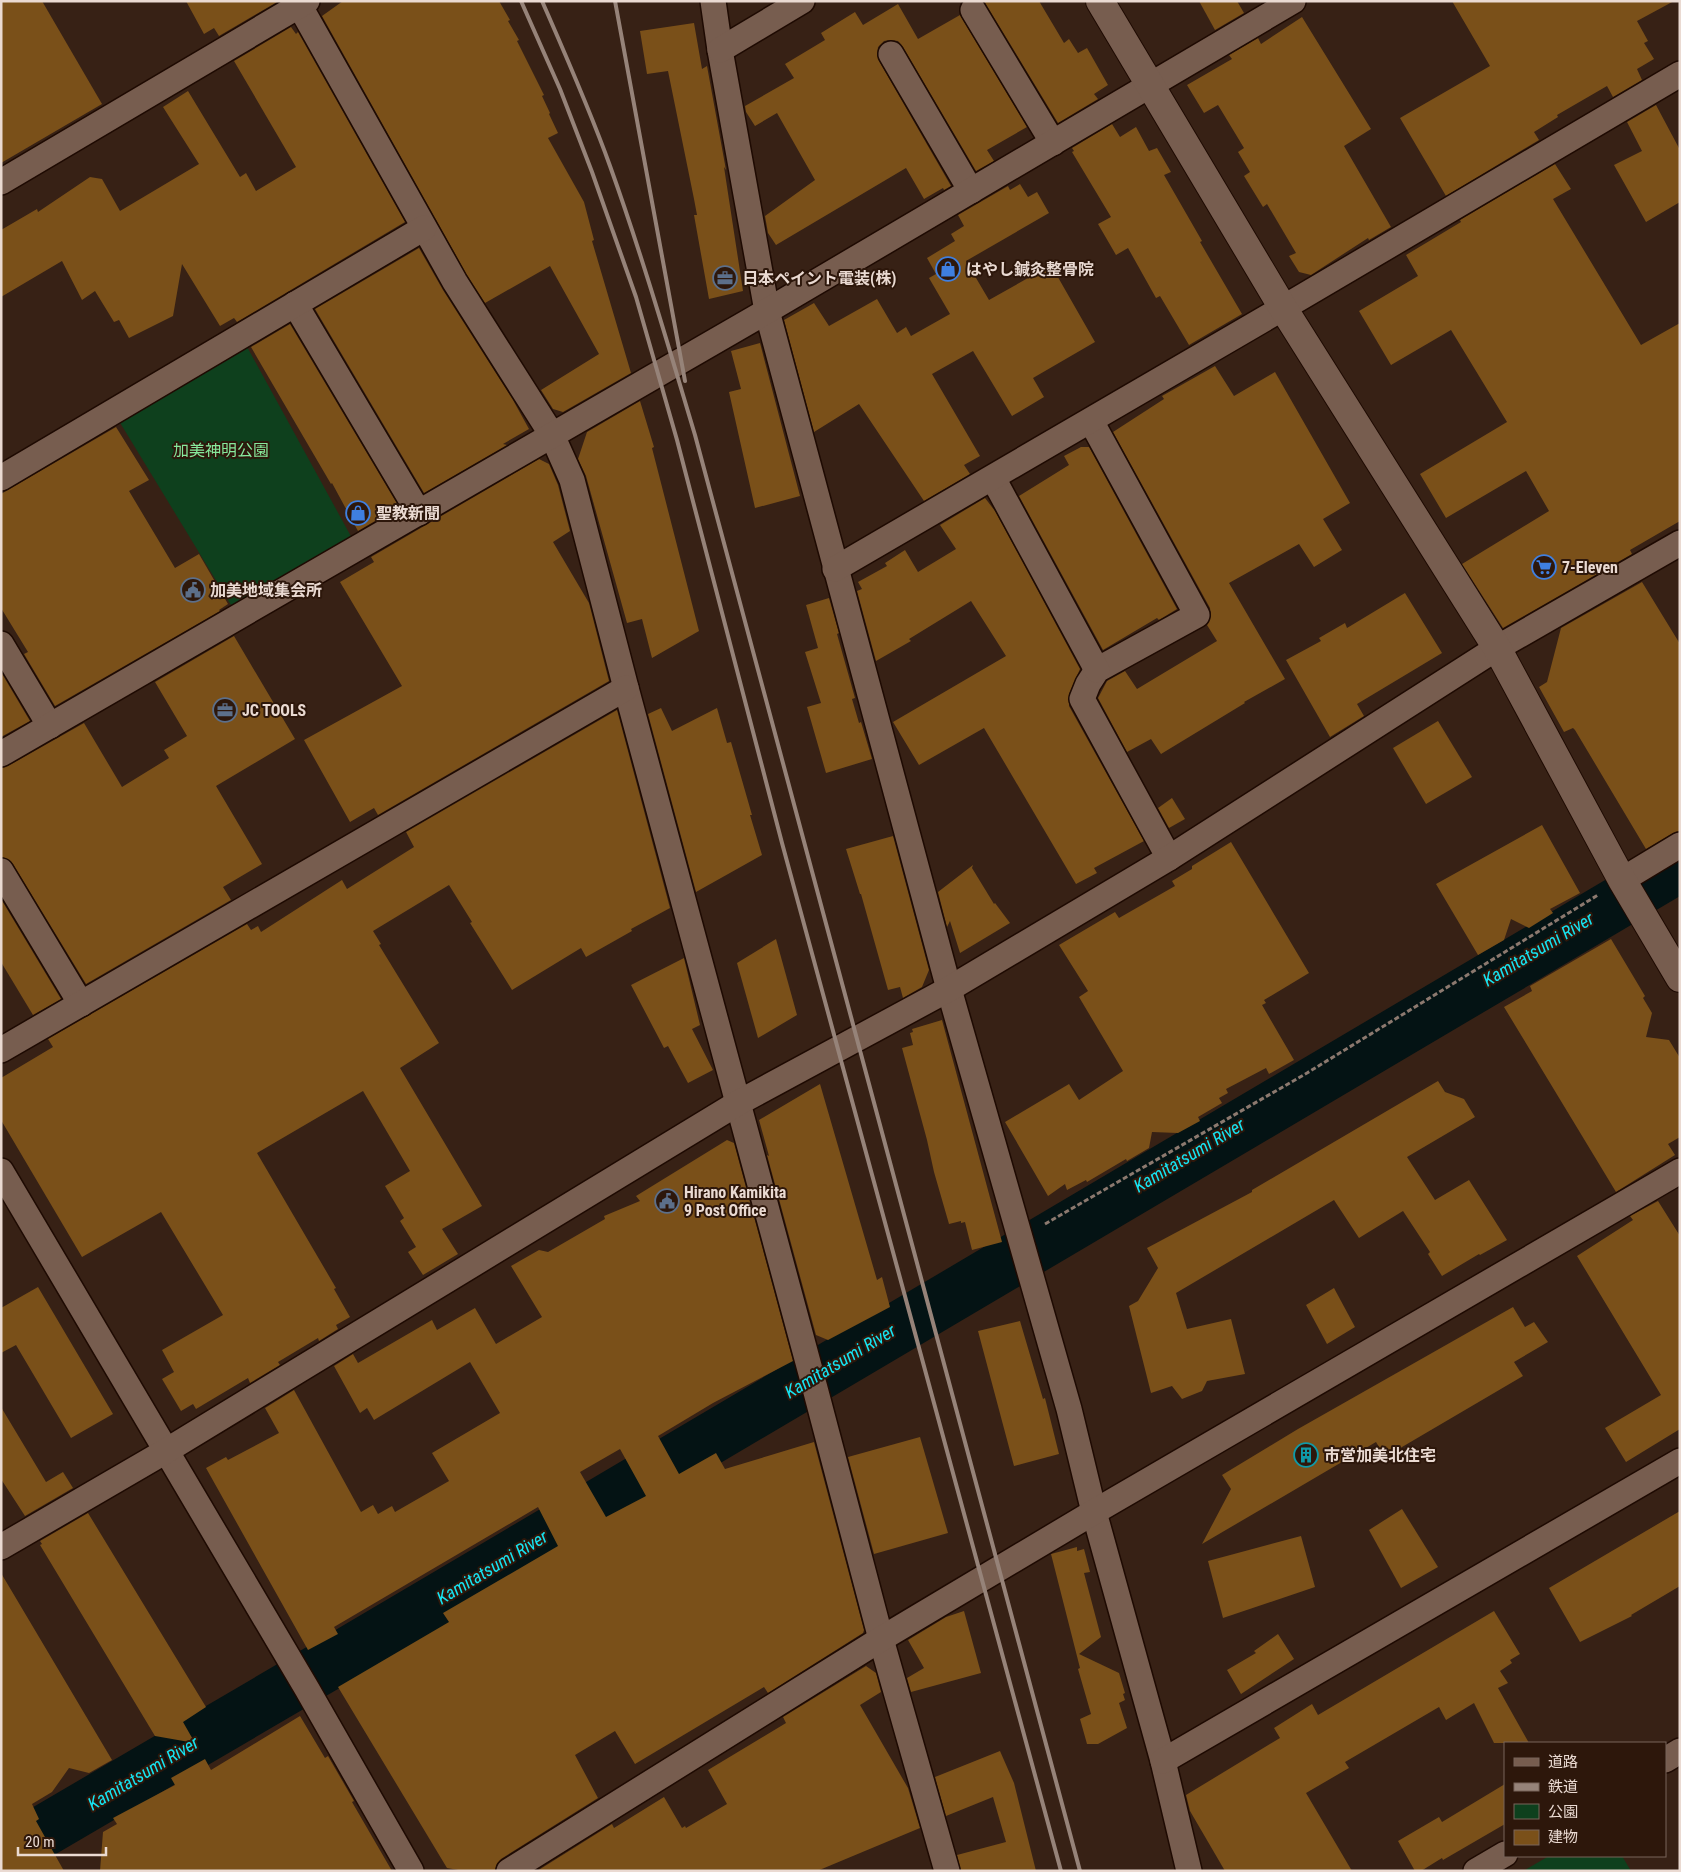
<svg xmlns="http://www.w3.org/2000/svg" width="1681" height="1872" viewBox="0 0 1681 1872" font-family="'Roboto Condensed','Noto Sans JP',sans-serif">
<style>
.green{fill:#0e401d}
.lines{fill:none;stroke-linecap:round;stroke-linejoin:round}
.river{stroke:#041314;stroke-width:52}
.building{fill:#7a5019;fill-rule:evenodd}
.street-casing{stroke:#1e0a02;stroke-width:28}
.secondary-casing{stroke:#1e0a02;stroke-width:30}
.path{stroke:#8c796f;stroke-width:3;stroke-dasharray:5 2.5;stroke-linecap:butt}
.street{stroke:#775d4f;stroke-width:25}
.secondary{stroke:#775d4f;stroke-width:28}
.rail{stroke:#968379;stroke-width:4}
.labels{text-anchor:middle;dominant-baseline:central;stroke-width:4;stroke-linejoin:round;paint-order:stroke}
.poi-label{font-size:16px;font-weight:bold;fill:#eadad2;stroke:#2d170b;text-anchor:start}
.park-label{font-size:16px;fill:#86e89c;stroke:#2d170b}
.water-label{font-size:18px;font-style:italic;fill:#16e4f2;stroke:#2d170b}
</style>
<rect width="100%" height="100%" fill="#372115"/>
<g class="green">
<path d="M 246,345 L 353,540 L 234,610 L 119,421 Z"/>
<path d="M 1549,1856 L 1622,1856 L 1631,1871 L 1523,1871 Z"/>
</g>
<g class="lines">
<path class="river" d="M 1,1856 L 324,1667 L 1680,866"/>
</g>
<g class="building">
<path d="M 1,1 L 42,1 L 102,104 L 1,163 Z"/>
<path d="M 186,1 L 276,1 L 277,2 L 219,36 L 214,28 L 204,34 Z"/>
<path d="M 343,1 L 499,1 L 510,20 L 508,21 L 519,40 L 517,41 L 544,95 L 542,96 L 550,113 L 549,114 L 558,133 L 548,138 L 584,202 L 594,240 L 592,241 L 631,373 L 563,412 L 553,409 L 541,390 L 599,354 L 550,266 L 485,303 L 467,275 L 322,16 Z"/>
<path d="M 984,1 L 1039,1 L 1064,43 L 1069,39 L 1078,53 L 1087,48 L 1108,85 L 1094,94 L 1098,99 L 1058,123 Z"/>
<path d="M 1199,1 L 1237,1 L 1244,13 L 1215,30 Z"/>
<path d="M 1452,1 L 1674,1 L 1637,21 L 1648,41 L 1644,43 L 1654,59 L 1637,69 L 1642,80 L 1613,97 L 1607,86 L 1557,115 L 1558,117 L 1534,132 L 1539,140 L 1446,196 L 1400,118 L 1490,66 Z"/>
<path d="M 898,4 L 918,39 L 960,15 L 1027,127 L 987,150 L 994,161 L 976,171 L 903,47 L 898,41 L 890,40 L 884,41 L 878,47 L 877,55 L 879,61 L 951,186 L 944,190 L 943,188 L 924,199 L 906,168 L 776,245 L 768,233 L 765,216 L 815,180 L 777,113 L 755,126 L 746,112 L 745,106 L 794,78 L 785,64 L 825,40 L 821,33 L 855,12 L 863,25 Z"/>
<path d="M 1302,17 L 1371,129 L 1344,146 L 1391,227 L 1369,240 L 1368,238 L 1311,275 L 1299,272 L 1289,256 L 1296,253 L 1267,204 L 1263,207 L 1244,176 L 1250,172 L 1238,152 L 1244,148 L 1218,105 L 1204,113 L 1187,85 L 1232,59 L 1229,55 L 1258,38 L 1261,44 Z"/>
<path d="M 694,23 L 702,69 L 707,66 L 726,170 L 724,167 L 743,291 L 709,299 L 694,215 L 697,215 L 694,199 L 668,71 L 647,74 L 640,31 Z"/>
<path d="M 291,27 L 296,34 L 298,32 L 405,222 L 237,322 L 234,318 L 220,326 L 182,264 L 173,316 L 129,338 L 119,320 L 114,322 L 95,291 L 82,300 L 62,261 L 1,297 L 1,230 L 37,209 L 38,212 L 90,177 L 102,179 L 120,211 L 199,164 L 163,107 L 188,91 L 240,177 L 246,173 L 256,191 L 296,167 L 234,61 Z"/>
<path d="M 1656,105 L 1680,150 L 1680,202 L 1646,222 L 1614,165 L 1642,151 L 1627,122 Z"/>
<path d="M 1112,124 L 1120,137 L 1136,127 L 1149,151 L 1157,148 L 1171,172 L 1164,175 L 1202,241 L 1200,242 L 1242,314 L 1189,345 L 1160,296 L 1156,298 L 1128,248 L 1116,255 L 1098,224 L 1111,217 L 1072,152 L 1074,151 L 1072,148 Z"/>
<path d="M 1555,164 L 1571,189 L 1553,199 L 1641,345 L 1680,323 L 1680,521 L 1630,550 L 1632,554 L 1503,628 L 1462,564 L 1549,511 L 1526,471 L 1446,518 L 1420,474 L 1507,422 L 1451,330 L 1391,365 L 1359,311 L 1418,276 L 1406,255 L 1461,222 L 1460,220 Z"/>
<path d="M 1020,184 L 1028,197 L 1037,192 L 1049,213 L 966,261 L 989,300 L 1051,265 L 1095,342 L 1033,378 L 1044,397 L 1012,416 L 973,351 L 932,374 L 980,456 L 964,465 L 970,474 L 924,501 L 859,404 L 814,432 L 784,320 L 814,303 L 829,326 L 877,299 L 897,333 L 906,327 L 911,336 L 950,314 L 929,278 L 936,274 L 927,258 L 955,241 L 951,234 L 964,226 L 958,215 L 1008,186 L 1010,190 Z"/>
<path d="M 419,248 L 443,290 L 513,400 L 529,429 L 503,444 L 507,445 L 424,493 L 315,309 Z"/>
<path d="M 290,324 L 399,507 L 358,531 L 332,483 L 331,484 L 251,347 Z"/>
<path d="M 760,343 L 800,496 L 755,508 L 729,392 L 741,389 L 731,351 Z"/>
<path d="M 1215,366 L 1234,396 L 1275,372 L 1350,503 L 1323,519 L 1342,550 L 1314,567 L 1299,544 L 1229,583 L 1285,679 L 1244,702 L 1245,703 L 1161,754 L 1151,739 L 1127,752 L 1098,698 L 1107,681 L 1125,671 L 1137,689 L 1217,641 L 1207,625 L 1211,616 L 1210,608 L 1113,432 L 1164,399 L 1162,396 Z"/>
<path d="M 640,401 L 654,447 L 652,448 L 699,631 L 652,658 L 642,619 L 627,623 L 586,476 L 578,459 L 587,432 Z"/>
<path d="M 116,427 L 149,480 L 129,491 L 175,568 L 199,554 L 228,604 L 219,610 L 220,611 L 55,706 L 24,654 L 28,652 L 1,608 L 1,494 Z"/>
<path d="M 1081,447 L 1089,447 L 1177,609 L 1159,620 L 1157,618 L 1103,650 L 1019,496 L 1069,465 L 1064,456 Z"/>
<path d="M 539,459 L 549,464 L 558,485 L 570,531 L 553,542 L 589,603 L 609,681 L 378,815 L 374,808 L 350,822 L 304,740 L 402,686 L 340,582 L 374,562 L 371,557 Z"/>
<path d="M 985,498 L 995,511 L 1080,669 L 1069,694 L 1069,706 L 1144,841 L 1094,868 L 1097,873 L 1076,884 L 984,728 L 919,765 L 893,722 L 1006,656 L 971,601 L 909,639 L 911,641 L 876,661 L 857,591 L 862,589 L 858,582 L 887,566 L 885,563 L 905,550 L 918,572 L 956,549 L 940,525 Z"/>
<path d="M 1642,582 L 1680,644 L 1680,831 L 1673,833 L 1646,849 L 1575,730 L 1573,728 L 1564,732 L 1539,687 L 1547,682 L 1561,628 Z"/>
<path d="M 1405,593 L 1442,653 L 1357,704 L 1364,716 L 1330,737 L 1286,660 L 1321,641 L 1319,638 L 1345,623 L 1347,628 Z"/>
<path d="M 829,598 L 839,633 L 837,634 L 855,698 L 852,699 L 859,723 L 861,722 L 872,759 L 826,773 L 807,707 L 821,703 L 805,652 L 818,648 L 806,605 Z"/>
<path d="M 234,636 L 295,739 L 216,786 L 262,864 L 223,887 L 231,900 L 86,984 L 13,864 L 8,859 L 1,857 L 1,768 L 8,766 L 84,723 L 122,787 L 169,758 L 164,750 L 187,736 L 155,682 Z"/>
<path d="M 1,672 L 30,721 L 1,737 Z"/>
<path d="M 661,708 L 672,731 L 717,708 L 727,743 L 731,742 L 752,815 L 750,815 L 762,855 L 696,892 L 648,714 Z"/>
<path d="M 617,710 L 670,908 L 631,929 L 632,931 L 586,957 L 581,948 L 512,990 L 470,923 L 472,922 L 449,885 L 373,931 L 381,944 L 379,945 L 439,1043 L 400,1068 L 482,1206 L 442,1229 L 458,1254 L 423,1275 L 408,1252 L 416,1247 L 400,1221 L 404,1218 L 385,1186 L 410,1171 L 363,1091 L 257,1153 L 336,1288 L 334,1289 L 350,1317 L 336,1325 L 338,1329 L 319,1341 L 318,1338 L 278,1362 L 280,1365 L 250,1383 L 248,1378 L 196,1409 L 193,1404 L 181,1411 L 162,1379 L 174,1372 L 162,1350 L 223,1315 L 161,1212 L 82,1257 L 1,1120 L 1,1078 L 53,1047 L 48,1039 L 247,924 L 251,930 L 258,926 L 261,932 L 342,880 L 347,889 L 414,847 L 406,832 Z"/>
<path d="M 1438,721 L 1472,777 L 1426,804 L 1393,748 Z"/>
<path d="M 1172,798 L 1185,819 L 1169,828 L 1158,808 Z"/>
<path d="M 1542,825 L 1580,893 L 1550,909 L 1553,913 L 1529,928 L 1511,919 L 1504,940 L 1478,955 L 1436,884 Z"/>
<path d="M 893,836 L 929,970 L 922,987 L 903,998 L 900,987 L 888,990 L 861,894 L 860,894 L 846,849 Z"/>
<path d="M 1231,842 L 1309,973 L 1264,1000 L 1266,1003 L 1262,1005 L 1294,1060 L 1269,1074 L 1266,1068 L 1226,1089 L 1228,1093 L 1219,1098 L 1222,1103 L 1198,1117 L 1200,1121 L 1178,1133 L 1152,1132 L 1149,1148 L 1127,1161 L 1126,1159 L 1087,1182 L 1086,1180 L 1067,1190 L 1065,1184 L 1048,1196 L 1005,1122 L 1069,1084 L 1079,1100 L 1123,1071 L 1079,997 L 1088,991 L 1059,945 L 1115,912 L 1119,918 L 1175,886 L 1172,881 L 1192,869 L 1192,866 Z"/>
<path d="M 973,865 L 972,868 L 994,904 L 995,903 L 1010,923 L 960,953 L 950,921 L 947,927 L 938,892 Z"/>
<path d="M 1,899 L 61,999 L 33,1015 L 1,962 Z"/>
<path d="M 776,939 L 797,1015 L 758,1038 L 737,963 Z"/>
<path d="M 1611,939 L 1645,996 L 1643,998 L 1652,1013 L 1646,1037 L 1669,1040 L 1680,1058 L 1680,1137 L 1668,1144 L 1675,1155 L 1616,1192 L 1504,1007 L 1532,991 L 1530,986 Z"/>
<path d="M 684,958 L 700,1025 L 692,1029 L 713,1070 L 688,1083 L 668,1046 L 664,1048 L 631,985 Z"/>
<path d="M 942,1020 L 1002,1242 L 972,1250 L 965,1222 L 961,1223 L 961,1221 L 949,1224 L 934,1172 L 927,1140 L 902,1048 L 913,1045 L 910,1033 L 913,1032 L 912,1029 Z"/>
<path d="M 1438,1081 L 1445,1092 L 1464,1099 L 1475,1117 L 1407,1157 L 1435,1200 L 1469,1180 L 1507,1240 L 1480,1255 L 1479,1254 L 1442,1276 L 1428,1254 L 1430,1252 L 1403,1211 L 1359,1238 L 1334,1200 L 1176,1293 L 1187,1329 L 1231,1319 L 1245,1374 L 1207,1381 L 1202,1391 L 1182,1399 L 1172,1386 L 1151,1393 L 1129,1306 L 1138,1301 L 1158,1268 L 1147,1248 L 1252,1192 L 1252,1190 Z"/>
<path d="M 820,1084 L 877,1280 L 882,1277 L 890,1307 L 828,1340 L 816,1335 L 767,1155 L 769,1156 L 759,1120 Z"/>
<path d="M 727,1140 L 734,1143 L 793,1361 L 713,1403 L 658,1436 L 679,1474 L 716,1453 L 725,1469 L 814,1442 L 864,1630 L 863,1633 L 768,1693 L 764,1687 L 635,1764 L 615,1731 L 575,1755 L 598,1798 L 501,1859 L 497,1864 L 495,1871 L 464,1871 L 447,1868 L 338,1687 L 449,1622 L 443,1613 L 558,1546 L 538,1507 L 334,1627 L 338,1634 L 308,1650 L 206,1468 L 226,1457 L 228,1460 L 279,1433 L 265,1408 L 294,1390 L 361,1512 L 373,1505 L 378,1514 L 392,1506 L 395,1512 L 449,1481 L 432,1453 L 500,1413 L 470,1362 L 374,1420 L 367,1408 L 360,1413 L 334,1366 L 353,1354 L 358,1363 L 432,1320 L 437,1330 L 475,1308 L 496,1344 L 542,1317 L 511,1266 L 539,1250 L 548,1252 L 605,1219 L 604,1216 L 640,1201 L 636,1196 ZM 620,1449 L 646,1496 L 606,1517 L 580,1472 Z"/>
<path d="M 1658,1201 L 1680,1236 L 1680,1429 L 1626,1462 L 1605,1428 L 1661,1395 L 1577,1256 L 1633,1220 L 1630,1216 Z"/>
<path d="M 38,1287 L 113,1414 L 71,1438 L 16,1345 L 1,1353 L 1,1308 Z"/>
<path d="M 1334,1288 L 1355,1327 L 1327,1344 L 1306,1305 Z"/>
<path d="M 1513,1307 L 1525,1327 L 1534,1322 L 1548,1342 L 1514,1362 L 1523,1376 L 1385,1457 L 1376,1442 L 1202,1544 L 1231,1489 L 1222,1475 L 1298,1429 Z"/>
<path d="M 1020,1321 L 1043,1399 L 1045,1398 L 1059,1454 L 1014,1466 L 978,1331 Z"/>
<path d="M 1,1407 L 46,1482 L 63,1472 L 73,1488 L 25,1516 L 1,1479 Z"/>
<path d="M 920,1437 L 948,1533 L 874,1554 L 848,1457 Z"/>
<path d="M 1402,1509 L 1438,1567 L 1401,1588 L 1369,1530 Z"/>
<path d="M 1680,1511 L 1680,1586 L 1631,1615 L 1632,1616 L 1580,1642 L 1549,1588 Z"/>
<path d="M 88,1513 L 206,1707 L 183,1722 L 195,1743 L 155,1736 L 40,1545 L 42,1544 L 40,1541 Z"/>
<path d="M 1301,1536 L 1315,1587 L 1223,1618 L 1208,1561 Z"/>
<path d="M 1077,1547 L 1077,1551 L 1084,1549 L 1090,1572 L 1084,1573 L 1101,1637 L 1079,1654 L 1119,1673 L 1125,1693 L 1123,1694 L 1125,1700 L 1119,1703 L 1127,1728 L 1098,1744 L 1087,1744 L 1080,1719 L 1091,1714 L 1078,1669 L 1080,1668 L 1051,1554 Z"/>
<path d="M 1,1573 L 112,1760 L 89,1773 L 69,1768 L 52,1792 L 32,1804 L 39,1819 L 36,1821 L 64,1871 L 1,1871 Z"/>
<path d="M 964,1611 L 981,1673 L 911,1692 L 907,1678 L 924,1668 L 908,1640 L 946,1617 Z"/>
<path d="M 1494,1611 L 1520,1654 L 1510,1660 L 1512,1663 L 1500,1671 L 1508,1683 L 1498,1688 L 1529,1743 L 1494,1743 L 1474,1703 L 1446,1720 L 1439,1707 L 1345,1762 L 1349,1768 L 1306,1793 L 1352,1871 L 1225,1871 L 1190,1811 L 1186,1795 L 1280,1738 L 1274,1728 L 1312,1704 L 1318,1715 Z"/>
<path d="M 1278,1634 L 1294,1659 L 1241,1694 L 1227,1670 L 1256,1653 L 1254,1651 Z"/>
<path d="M 866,1666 L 876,1673 L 881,1692 L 860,1705 L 908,1788 L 920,1828 L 817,1871 L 537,1871 L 612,1824 L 614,1828 L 664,1797 L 682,1828 L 685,1826 L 686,1828 L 727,1804 L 708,1770 L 786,1723 L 783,1717 Z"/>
<path d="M 300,1716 L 325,1758 L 328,1756 L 354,1801 L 352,1802 L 392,1871 L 100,1871 L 103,1832 L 117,1824 L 113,1818 L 175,1785 L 171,1778 L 205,1759 L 211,1770 Z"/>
<path d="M 1000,1751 L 1014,1783 L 1036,1871 L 961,1871 L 957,1855 L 1006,1842 L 993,1797 L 946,1816 L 935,1777 Z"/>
<path d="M 1505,1784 L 1505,1824 L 1443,1860 L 1442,1858 L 1421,1871 L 1415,1871 L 1398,1841 L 1439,1817 L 1442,1822 Z"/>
</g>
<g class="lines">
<g class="street-casing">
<g id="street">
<path d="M 297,1 L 455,282 L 552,435 L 572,480 L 626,688 L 816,1392 L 881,1639 L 947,1871"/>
<path d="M 713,1 L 720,50 L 767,311 L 949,989 L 1069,1409 L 1094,1512 L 1163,1761 L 1189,1871"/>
<path d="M 973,10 L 1053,143"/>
<path d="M 720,50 L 802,1"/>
<path d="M 891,54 L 971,191"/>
<path d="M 1,182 L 307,1"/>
<path d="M 295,304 L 419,513"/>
<path d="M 1091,421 L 1197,615 L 1097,670 L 1088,684 L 1082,699 L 1169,858"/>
<path d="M 1,478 L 424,228"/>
<path d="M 993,478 L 1097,670"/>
<path d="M 835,569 L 1283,308 L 1680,74"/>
<path d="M 1,644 L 50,726"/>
<path d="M 1,754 L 767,311 L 1293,1"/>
<path d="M 1,871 L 81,1004"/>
<path d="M 1622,880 L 1680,845"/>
<path d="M 1,1050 L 626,688"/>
<path d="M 1,1171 L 307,1689 L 411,1871"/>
<path d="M 1,1547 L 166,1451 L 738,1103 L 949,989 L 1169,858 L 1497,648 L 1680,543"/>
<path d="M 1665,1760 L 1680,1751"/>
<path d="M 1163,1761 L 1680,1461"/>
<path d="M 509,1871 L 881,1639 L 1094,1512 L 1680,1171"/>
<path d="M 1476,1871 L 1505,1854"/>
</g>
</g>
<g class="secondary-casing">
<path id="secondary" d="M 1100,1 L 1283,308 L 1497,648 L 1622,880 L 1680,978"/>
</g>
<path class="path" d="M 1045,1224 L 1307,1073 L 1598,895"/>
<use href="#street" class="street"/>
<use href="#secondary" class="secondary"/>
<g class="rail">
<path d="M 521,1 L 560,89 L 592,172 L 636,297 L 677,440 L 782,843 L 1061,1871"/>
<path d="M 542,1 C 566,56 590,110 610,166 C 642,255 668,345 695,435 L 1080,1871"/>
<path d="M 615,1 L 685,381"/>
</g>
</g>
<defs>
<g id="shop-ring" transform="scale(1.25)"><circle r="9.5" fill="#2d170b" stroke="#3f7fe0" stroke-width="1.5"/><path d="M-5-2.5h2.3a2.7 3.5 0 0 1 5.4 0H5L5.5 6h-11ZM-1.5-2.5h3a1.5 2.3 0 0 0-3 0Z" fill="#3f7fe0"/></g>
<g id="office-ring" transform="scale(1.25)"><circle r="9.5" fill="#2d170b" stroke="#5c6f8a" stroke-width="1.5"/><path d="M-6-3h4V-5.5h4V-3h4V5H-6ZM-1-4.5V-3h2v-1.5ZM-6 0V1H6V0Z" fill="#5c6f8a"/></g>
<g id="supermarket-ring" transform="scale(1.25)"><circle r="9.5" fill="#2d170b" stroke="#3f7fe0" stroke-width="1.5"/><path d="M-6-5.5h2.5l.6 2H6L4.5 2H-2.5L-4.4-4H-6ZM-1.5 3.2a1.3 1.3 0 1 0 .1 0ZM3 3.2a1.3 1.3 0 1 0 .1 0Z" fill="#3f7fe0"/></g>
<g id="civic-ring" transform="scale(1.25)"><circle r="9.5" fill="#2d170b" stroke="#5c6f8a" stroke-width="1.5"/><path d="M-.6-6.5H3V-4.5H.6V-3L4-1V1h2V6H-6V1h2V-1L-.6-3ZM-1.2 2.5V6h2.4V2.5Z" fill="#5c6f8a"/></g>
<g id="building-ring" transform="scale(1.25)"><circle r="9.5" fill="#2d170b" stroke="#0f9aa8" stroke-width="1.5"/><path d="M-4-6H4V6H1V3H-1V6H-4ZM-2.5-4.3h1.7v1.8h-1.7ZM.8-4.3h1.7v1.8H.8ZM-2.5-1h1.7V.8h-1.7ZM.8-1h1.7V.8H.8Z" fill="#0f9aa8"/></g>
</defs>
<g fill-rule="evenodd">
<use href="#shop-ring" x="948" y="269"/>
<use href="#office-ring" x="725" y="278"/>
<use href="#shop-ring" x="358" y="513"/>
<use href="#supermarket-ring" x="1544" y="567"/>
<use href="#civic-ring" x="193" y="590"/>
<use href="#office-ring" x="225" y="710"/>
<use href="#civic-ring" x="667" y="1201"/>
<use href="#building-ring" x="1306" y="1455"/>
</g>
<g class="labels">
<g class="poi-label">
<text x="966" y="269">はやし鍼灸整骨院</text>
<text x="742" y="278">日本ペイント電装(株)</text>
<text x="376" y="513">聖教新聞</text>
<text x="1562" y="567">7-Eleven</text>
<text x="210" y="590">加美地域集会所</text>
<text x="242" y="710">JC TOOLS</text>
<text x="684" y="1192">Hirano Kamikita<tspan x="684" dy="18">9 Post Office</tspan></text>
<text x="1324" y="1455">市営加美北住宅</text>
</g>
<g class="park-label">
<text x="221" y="450">加美神明公園</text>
</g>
<g class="water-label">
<text transform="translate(1538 949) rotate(-31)">Kamitatsumi River</text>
<text transform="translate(1189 1155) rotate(-31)">Kamitatsumi River</text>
<text transform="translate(840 1361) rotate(-31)">Kamitatsumi River</text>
<text transform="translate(492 1567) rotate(-31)">Kamitatsumi River</text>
<text transform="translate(143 1773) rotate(-31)">Kamitatsumi River</text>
</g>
</g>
<rect width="1681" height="1872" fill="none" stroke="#eadad2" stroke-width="5"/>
<rect x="1504" y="1742" width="162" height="115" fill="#2d170b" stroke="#79655b"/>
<rect x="1514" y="1758" width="25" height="8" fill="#775d4f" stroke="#79655b"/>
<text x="1548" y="1767" font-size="15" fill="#eadad2">道路</text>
<rect x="1514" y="1783" width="25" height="8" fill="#968379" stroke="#79655b"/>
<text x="1548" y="1792" font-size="15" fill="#eadad2">鉄道</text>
<rect x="1514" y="1804" width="25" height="15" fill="#0e401d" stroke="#79655b"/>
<text x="1548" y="1817" font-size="15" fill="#eadad2">公園</text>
<rect x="1514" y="1830" width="25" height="15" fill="#7a5019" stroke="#79655b"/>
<text x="1548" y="1842" font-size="15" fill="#eadad2">建物</text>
<path d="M18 1847v8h88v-8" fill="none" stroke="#eadad2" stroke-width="2.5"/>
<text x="25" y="1847" font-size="15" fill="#eadad2" stroke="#2d170b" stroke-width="4" paint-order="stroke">20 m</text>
</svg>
